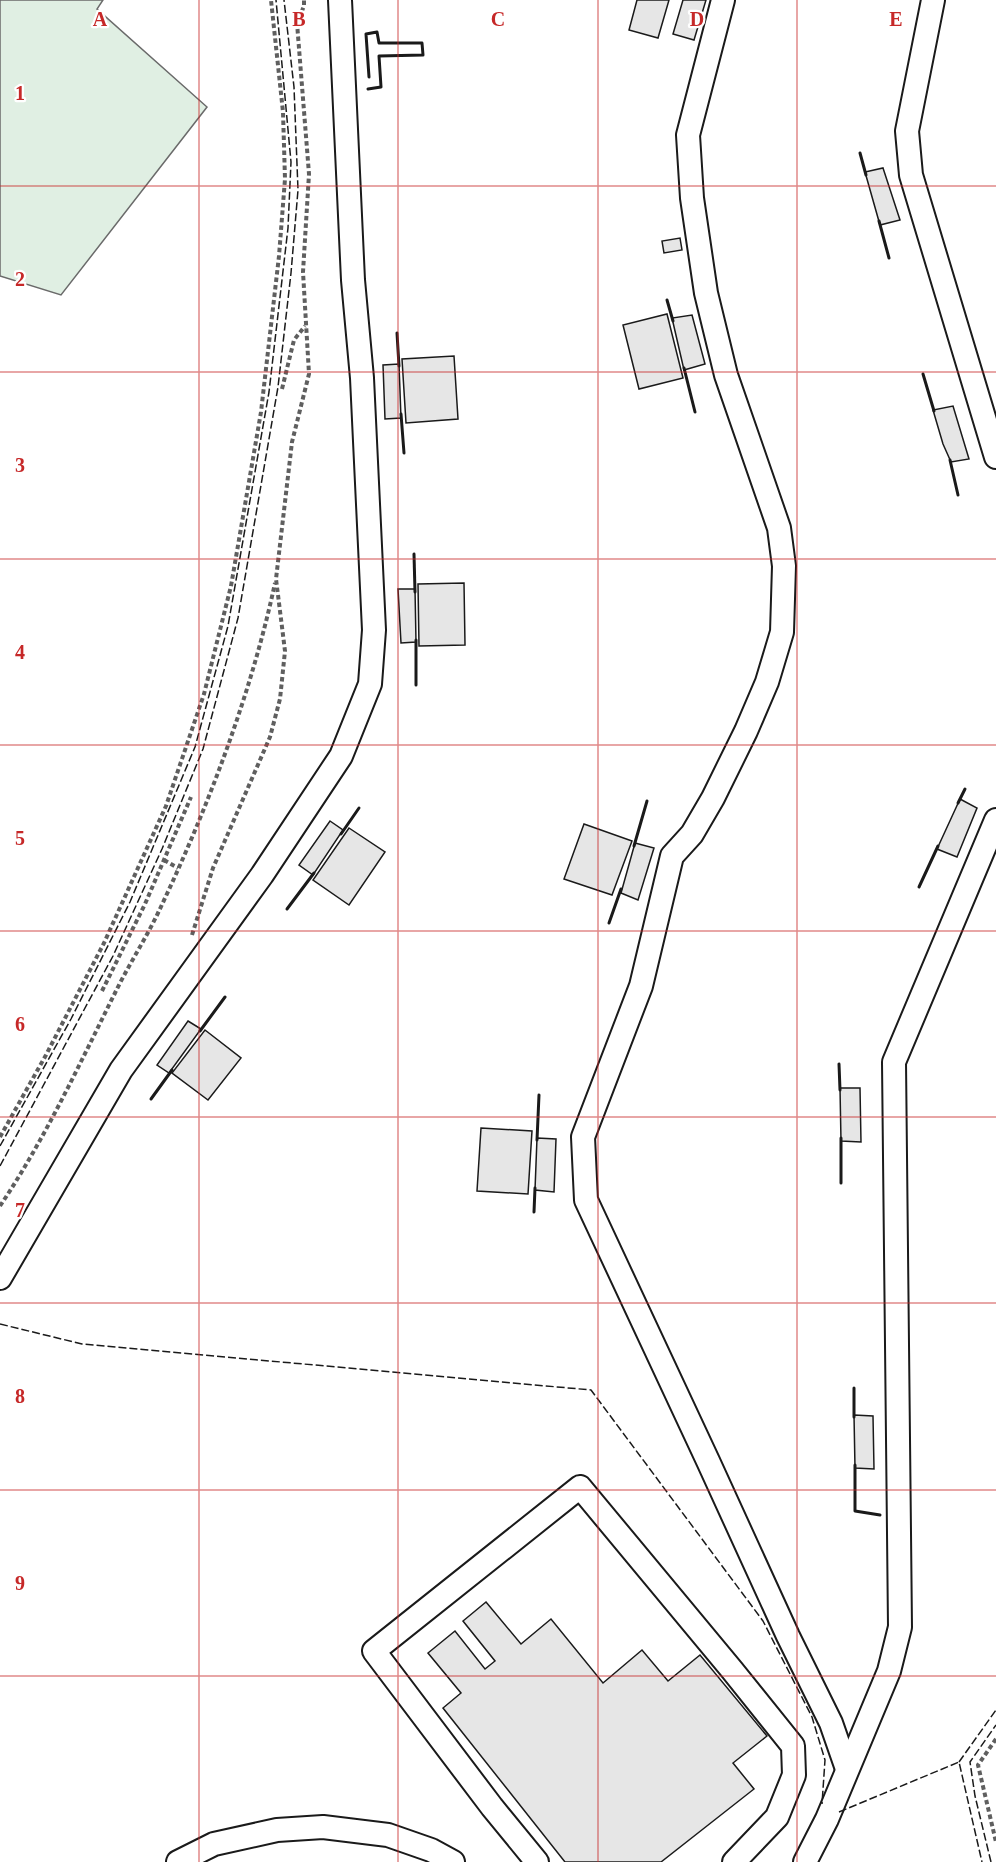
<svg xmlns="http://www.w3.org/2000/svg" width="996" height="1862" viewBox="0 0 996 1862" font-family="'Times New Roman',serif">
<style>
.green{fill:#e0efe3;stroke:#6a6a6a;stroke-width:1.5}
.building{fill:#e6e6e6;stroke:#1a1a1a;stroke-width:1.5}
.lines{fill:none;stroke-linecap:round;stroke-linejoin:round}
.minor-casing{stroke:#1a1a1a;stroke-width:26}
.path{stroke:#5f5f5f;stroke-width:4;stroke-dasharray:4.5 3;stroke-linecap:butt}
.minor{stroke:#fff;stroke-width:22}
.fence{stroke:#1a1a1a;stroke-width:1.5;stroke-dasharray:8 3;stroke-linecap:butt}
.wall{stroke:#1a1a1a;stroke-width:3}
.grid{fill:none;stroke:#c62828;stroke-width:1.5;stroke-opacity:0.55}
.grid-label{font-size:20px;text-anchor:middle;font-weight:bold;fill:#c62828;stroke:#fff;stroke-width:4.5;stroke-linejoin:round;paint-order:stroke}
</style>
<rect width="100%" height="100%" fill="#fff"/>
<path class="green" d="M 0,0 L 103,0 L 97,9 L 207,107 L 61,295 L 0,276 Z"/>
<g class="building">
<path d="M 637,0 L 669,0 L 658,38 L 629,30 Z"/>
<path d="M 683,0 L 706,0 L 694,40 L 673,34 Z"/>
<path d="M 883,168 L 900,220 L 880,225 L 865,172 Z"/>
<path d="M 680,238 L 682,250 L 664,253 L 662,241 Z"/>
<path d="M 667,314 L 683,378 L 639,389 L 623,325 Z"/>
<path d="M 692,315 L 705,364 L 684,370 L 672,318 Z"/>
<path d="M 454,356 L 458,419 L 406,423 L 402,359 Z"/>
<path d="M 399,364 L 401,418 L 385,419 L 383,365 Z"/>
<path d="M 953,406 L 969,459 L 951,462 L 943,444 L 933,410 Z"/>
<path d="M 464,583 L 465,645 L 419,646 L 418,584 Z"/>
<path d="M 398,589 L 415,589 L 416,642 L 401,643 Z"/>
<path d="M 960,799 L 977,808 L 957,857 L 937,849 Z"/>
<path d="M 330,821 L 343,830 L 313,875 L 299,865 Z"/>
<path d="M 584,824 L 632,841 L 612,895 L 564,879 Z"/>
<path d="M 349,828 L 385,852 L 349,905 L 313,880 Z"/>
<path d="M 635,843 L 654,848 L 638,900 L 621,893 Z"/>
<path d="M 188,1021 L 201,1029 L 169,1073 L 157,1065 Z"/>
<path d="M 205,1030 L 241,1058 L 208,1100 L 172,1073 Z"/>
<path d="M 840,1088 L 860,1088 L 861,1142 L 841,1141 Z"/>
<path d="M 481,1128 L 532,1131 L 528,1194 L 477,1191 Z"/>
<path d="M 537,1138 L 556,1139 L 554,1192 L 535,1190 Z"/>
<path d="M 854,1415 L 873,1416 L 874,1469 L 855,1468 Z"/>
<path d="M 486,1602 L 521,1644 L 551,1619 L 603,1683 L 642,1650 L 668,1681 L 700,1655 L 767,1736 L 733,1763 L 754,1789 L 661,1862 L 565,1862 L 443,1708 L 461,1693 L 428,1653 L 455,1631 L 485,1669 L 495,1661 L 463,1621 Z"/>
</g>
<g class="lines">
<g class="minor-casing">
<g id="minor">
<path d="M 723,0 L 688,135 L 692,198 L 706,293 L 726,375 L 779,528 L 784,566 L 782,632 L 767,682 L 746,731 L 713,798 L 692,834 L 672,856 L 641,986 L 583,1137 L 586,1200 L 708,1461 L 788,1636 L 831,1723 L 847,1769"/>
<path d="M 933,0 L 907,131 L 911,175 L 996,457"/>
<path d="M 0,1278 L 121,1070 L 262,875 L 341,756 L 370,684 L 374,630 L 362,378 L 353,280 L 340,0"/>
<path d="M 178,1862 L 214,1844 L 277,1830 L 323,1827 L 388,1835 L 431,1850 L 453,1862"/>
<path d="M 537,1862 L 492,1807 L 374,1651 L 580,1487 L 732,1670 L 793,1746 L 794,1775 L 777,1817 L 734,1862"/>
<path d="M 805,1862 L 827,1819 L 889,1671 L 900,1627 L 894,1062 L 996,820"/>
</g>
</g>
<g class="path">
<path d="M 282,389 L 294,340 L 305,326"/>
<path d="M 164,860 L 178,868"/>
<path d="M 192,935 L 213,868 L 270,737 L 280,699 L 285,651 L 276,579 L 292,442 L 309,374 L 303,272 L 309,174 L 297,23 L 304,6 L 304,0"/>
<path d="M 102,991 L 145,904 L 191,797"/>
<path d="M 0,1137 L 46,1055 L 104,943 L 166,806 L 204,694 L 231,586 L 261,412 L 279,256 L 285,179 L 283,112 L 271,0"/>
<path d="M 0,1206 C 45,1139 79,1065 115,993 C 128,966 145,940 158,913 C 207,810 251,695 275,583"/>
<path d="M 996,1739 L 978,1765 L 996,1842"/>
</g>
<use href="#minor" class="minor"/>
<g class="fence">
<path d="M 0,1146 L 71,1019 L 130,902 L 195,747 L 228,626 L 269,392 L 288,228 L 291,162 L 276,0"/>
<path d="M 0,1166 L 113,956 L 162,849 L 203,749 L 238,618 L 278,387 L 291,273 L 298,190 L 294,87 L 284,0"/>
<path d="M 0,1324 L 82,1344 L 591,1390 L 763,1621 L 812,1717 L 825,1760 L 822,1804"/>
<path d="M 959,1762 L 996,1710"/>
<path d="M 839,1812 L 959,1762 L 982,1862"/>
<path d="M 991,1862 L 975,1796 L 970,1762 L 996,1725"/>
</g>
<g class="wall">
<path d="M 368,89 L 381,87 L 379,56 L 423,55 L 422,43 L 379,43 L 377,32 L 366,34 L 369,77"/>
<path d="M 860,153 L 866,175"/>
<path d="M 879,221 L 889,258"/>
<path d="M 667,300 L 673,321"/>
<path d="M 397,333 L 399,366"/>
<path d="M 684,368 L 695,412"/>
<path d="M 923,374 L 934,411"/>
<path d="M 401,414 L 404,453"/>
<path d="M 950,460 L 958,495"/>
<path d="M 414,554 L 415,592"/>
<path d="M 416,640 L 416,685"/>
<path d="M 958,803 L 965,789"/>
<path d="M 341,834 L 359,808"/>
<path d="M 634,846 L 647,801"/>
<path d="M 919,887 L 938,846"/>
<path d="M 287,909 L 314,873"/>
<path d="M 609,923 L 621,889"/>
<path d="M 200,1031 L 225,997"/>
<path d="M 839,1064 L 840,1090"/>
<path d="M 151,1099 L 172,1070"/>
<path d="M 841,1138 L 841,1183"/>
<path d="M 537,1140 L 539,1095"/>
<path d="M 534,1212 L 535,1188"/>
<path d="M 854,1417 L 854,1388"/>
<path d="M 855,1465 L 855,1511 L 880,1515"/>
</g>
</g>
<path class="grid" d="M 199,0 L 199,1862M 398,0 L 398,1862M 598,0 L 598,1862M 797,0 L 797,1862M 0,186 L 996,186M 0,372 L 996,372M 0,559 L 996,559M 0,745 L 996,745M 0,931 L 996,931M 0,1117 L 996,1117M 0,1303 L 996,1303M 0,1490 L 996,1490M 0,1676 L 996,1676"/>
<g class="grid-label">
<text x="100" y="26">A</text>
<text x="299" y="26">B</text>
<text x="498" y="26">C</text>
<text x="697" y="26">D</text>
<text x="896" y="26">E</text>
<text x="20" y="100">1</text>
<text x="20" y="286">2</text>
<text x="20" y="472">3</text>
<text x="20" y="659">4</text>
<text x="20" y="845">5</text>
<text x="20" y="1031">6</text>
<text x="20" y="1217">7</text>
<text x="20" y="1403">8</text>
<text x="20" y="1590">9</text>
</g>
</svg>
